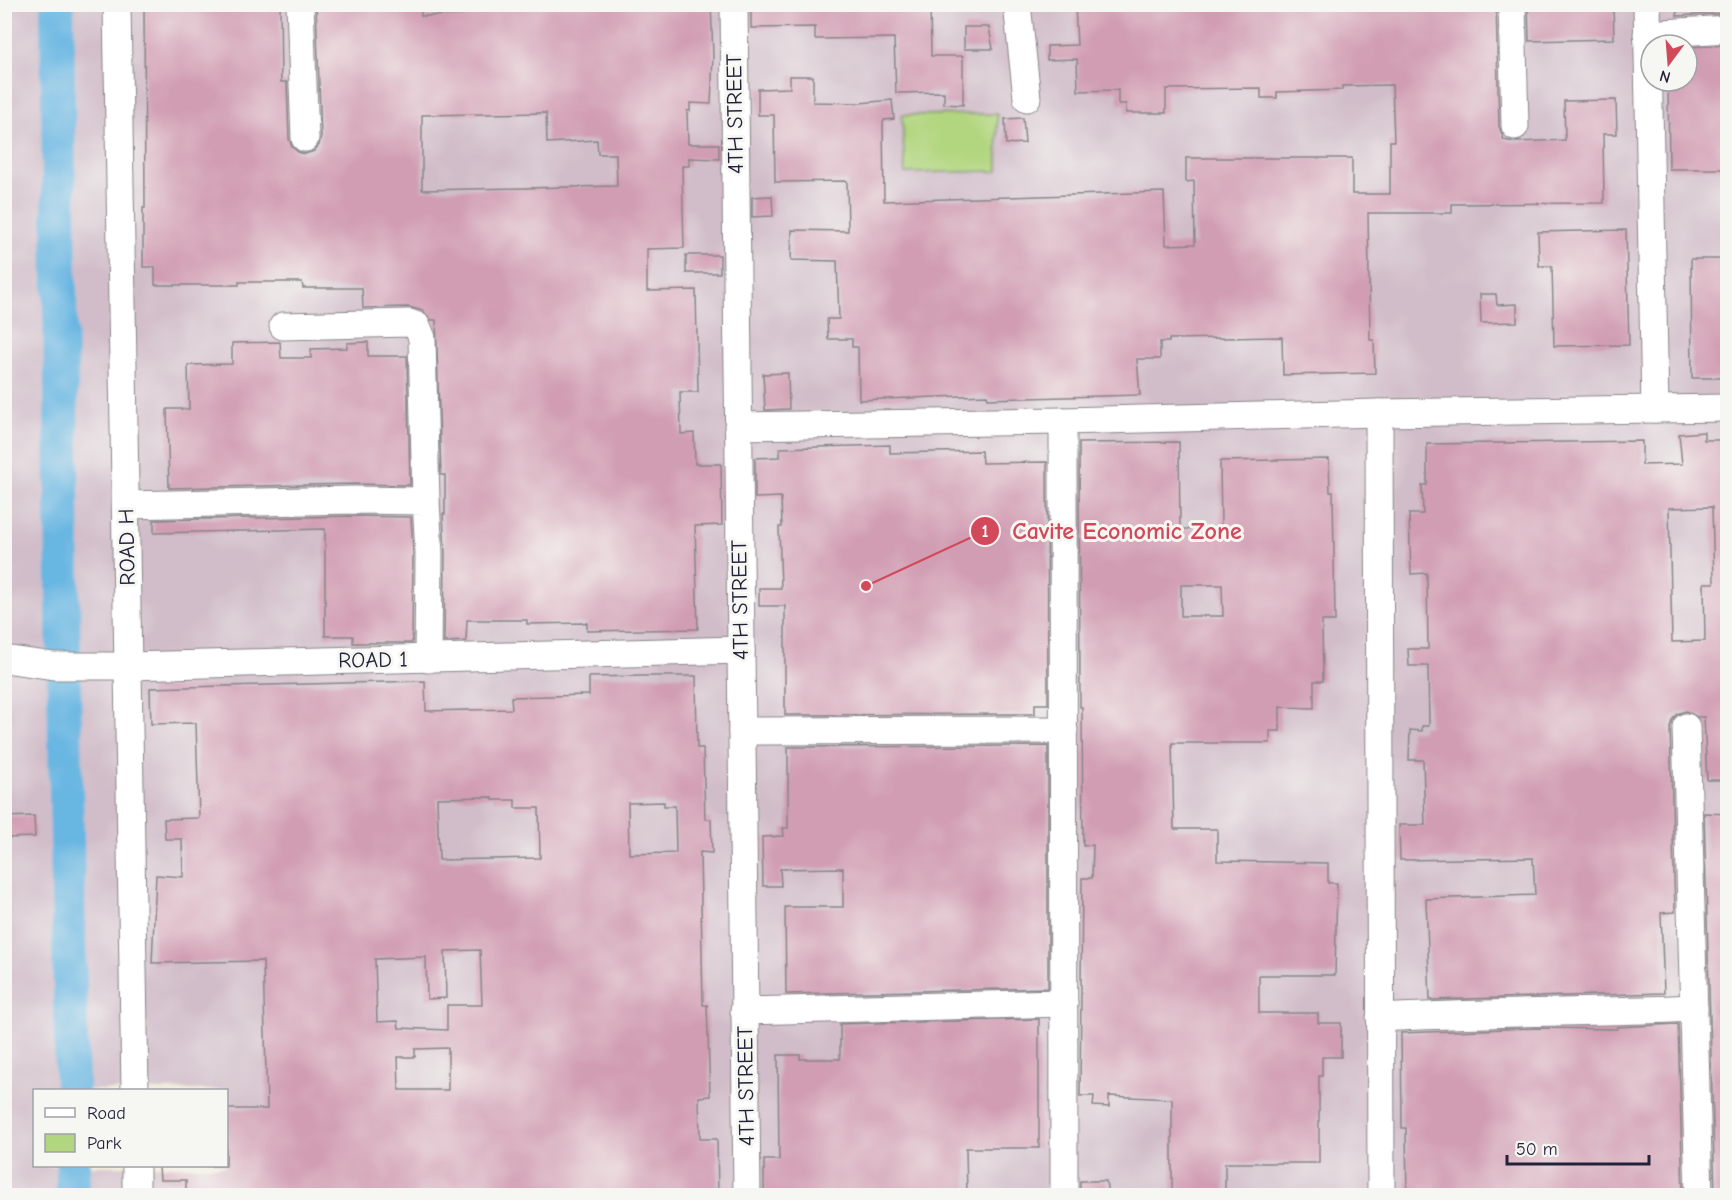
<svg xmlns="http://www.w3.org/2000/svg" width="1732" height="1200" viewBox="0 0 1732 1200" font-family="'Comic Neue',sans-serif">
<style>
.industrial{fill:#d1bdc9;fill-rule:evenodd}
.green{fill:#b2d67f;stroke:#6a7c5d;stroke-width:1.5}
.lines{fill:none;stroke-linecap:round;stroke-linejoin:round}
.river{stroke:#67b6e2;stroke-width:34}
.building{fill:#d19db2;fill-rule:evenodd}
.minor-casing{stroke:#888689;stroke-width:29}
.minor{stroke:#fff;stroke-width:27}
.labels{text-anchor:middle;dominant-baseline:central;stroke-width:6;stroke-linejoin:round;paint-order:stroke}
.street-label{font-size:22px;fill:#22223b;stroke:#f6f6f2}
.leader{fill:none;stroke:#d1495b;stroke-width:2}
.callout-dot{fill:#d1495b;stroke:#f6f6f2;stroke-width:2}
.mark-label{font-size:18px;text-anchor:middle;font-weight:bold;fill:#fff}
.callout-label{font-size:24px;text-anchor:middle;font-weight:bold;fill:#d1495b;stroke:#f6f6f2;stroke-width:6;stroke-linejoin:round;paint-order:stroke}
</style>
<rect width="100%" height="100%" fill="#f6f6f2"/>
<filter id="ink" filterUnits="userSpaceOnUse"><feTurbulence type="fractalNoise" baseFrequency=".0167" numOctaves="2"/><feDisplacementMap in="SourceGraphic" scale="12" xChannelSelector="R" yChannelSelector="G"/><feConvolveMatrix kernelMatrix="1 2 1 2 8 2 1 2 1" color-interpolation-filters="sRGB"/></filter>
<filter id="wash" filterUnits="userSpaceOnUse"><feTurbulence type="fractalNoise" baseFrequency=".008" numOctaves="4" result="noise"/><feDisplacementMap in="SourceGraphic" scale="24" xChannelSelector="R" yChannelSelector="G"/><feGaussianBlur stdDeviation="1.35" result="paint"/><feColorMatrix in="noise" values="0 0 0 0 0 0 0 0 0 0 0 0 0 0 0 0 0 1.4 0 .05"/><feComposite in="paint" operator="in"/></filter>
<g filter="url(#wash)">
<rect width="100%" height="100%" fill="#efebd7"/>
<path class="industrial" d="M 5,5 L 1727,5 L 1727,1195 L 5,1195 ZM 1651,45 L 1687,45 L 1687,81 L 1651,81 ZM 34,1090 L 226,1090 L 226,1166 L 34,1166 Z"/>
<path class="green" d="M 997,114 L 998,171 L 905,173 L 902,115 Z"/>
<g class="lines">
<g class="river">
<path d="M 57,4 L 64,687 L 72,1090"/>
<path d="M 73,1166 L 73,1196"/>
</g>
</g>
<g id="blocks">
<g class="building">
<path d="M 144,4 L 280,6 L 281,82 L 287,82 L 289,139 L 292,147 L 298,152 L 305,154 L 314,151 L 319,145 L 321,137 L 316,4 L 421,4 L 421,16 L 462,15 L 461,4 L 711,4 L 713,56 L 711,104 L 690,103 L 690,111 L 687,111 L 688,144 L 719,144 L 719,159 L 689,158 L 689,166 L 682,166 L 684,248 L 647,249 L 647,291 L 696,290 L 698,392 L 680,392 L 681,434 L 694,433 L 695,464 L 721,464 L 722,525 L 695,526 L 698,629 L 587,631 L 587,623 L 527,624 L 527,620 L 467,620 L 466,641 L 444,642 L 445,553 L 443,514 L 445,514 L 445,475 L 441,475 L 436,320 L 431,320 L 423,311 L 409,307 L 363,308 L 362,288 L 303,288 L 302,282 L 239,282 L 239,285 L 155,285 L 155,267 L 143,267 L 143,208 L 145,208 ZM 546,113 L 547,143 L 597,140 L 598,154 L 616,154 L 617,186 L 422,190 L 422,115 Z"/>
<path d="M 751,4 L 930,4 L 931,56 L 963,56 L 963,105 L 944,104 L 944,92 L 896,93 L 894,38 L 815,39 L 815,27 L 751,28 Z"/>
<path d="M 1075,4 L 1496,4 L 1499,126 L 1504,140 L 1515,142 L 1565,140 L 1564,101 L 1616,100 L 1617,134 L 1603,134 L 1604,203 L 1452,204 L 1452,213 L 1368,213 L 1370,340 L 1374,340 L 1375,373 L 1283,375 L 1282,337 L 1169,339 L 1169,342 L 1160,342 L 1160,359 L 1137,359 L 1140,395 L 988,399 L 987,395 L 859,400 L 858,347 L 852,347 L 852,339 L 828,339 L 827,319 L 839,319 L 837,261 L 791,260 L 792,230 L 848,231 L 847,181 L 775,182 L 774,115 L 758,115 L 758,89 L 790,88 L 790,76 L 813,76 L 813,102 L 860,103 L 892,100 L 894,119 L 884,120 L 883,123 L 884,201 L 1164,192 L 1166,245 L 1195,244 L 1194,181 L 1186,182 L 1186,158 L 1352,158 L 1352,194 L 1390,194 L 1390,141 L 1394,141 L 1392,85 L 1342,86 L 1342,90 L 1277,92 L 1277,98 L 1261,98 L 1261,88 L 1166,89 L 1166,113 L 1126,113 L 1126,104 L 1118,104 L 1118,90 L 1078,91 L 1077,59 L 1047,60 L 1047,46 L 1077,45 Z"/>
<path d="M 1528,4 L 1613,4 L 1614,39 L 1529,41 Z"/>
<path d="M 1677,4 L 1728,4 L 1728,13 L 1677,16 Z"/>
<path d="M 964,27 L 989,27 L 993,49 L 964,49 Z"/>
<path d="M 1728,45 L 1728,169 L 1669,169 L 1668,81 L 1687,81 L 1687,47 Z"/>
<path d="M 1023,118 L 1025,143 L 1006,144 L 1005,119 Z"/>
<path d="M 772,196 L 773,216 L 752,217 L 752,197 Z"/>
<path d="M 1626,230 L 1629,345 L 1554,346 L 1552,266 L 1539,266 L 1538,232 Z"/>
<rect x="686" y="255" width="34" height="18"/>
<path d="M 1691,259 L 1728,259 L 1728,378 L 1692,378 Z"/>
<path d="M 1480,294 L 1496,294 L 1497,305 L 1517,304 L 1517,322 L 1481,323 Z"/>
<path d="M 280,342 L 281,358 L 311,358 L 311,349 L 347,348 L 347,343 L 368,342 L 368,356 L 407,356 L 410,485 L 354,484 L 169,488 L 167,409 L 189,409 L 188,365 L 232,364 L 232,343 Z"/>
<path d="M 788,373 L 789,409 L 765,410 L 763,374 Z"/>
<path d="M 1704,432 L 1704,440 L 1728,440 L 1728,780 L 1707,780 L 1704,717 L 1697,717 L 1686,711 L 1677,714 L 1672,720 L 1670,727 L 1675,912 L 1661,913 L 1664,993 L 1430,1000 L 1426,899 L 1535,895 L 1533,858 L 1400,860 L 1399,825 L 1425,825 L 1423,760 L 1409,760 L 1410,730 L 1422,731 L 1422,726 L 1429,726 L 1428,666 L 1409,666 L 1408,649 L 1428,649 L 1427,573 L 1411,574 L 1409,514 L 1423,514 L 1422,485 L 1427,485 L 1427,444 L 1642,441 L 1642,465 L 1682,464 L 1679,434 ZM 1712,507 L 1714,583 L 1704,583 L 1705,641 L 1672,642 L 1669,508 Z"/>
<path d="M 1179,442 L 1180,529 L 1221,529 L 1220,461 L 1329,459 L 1330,492 L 1333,492 L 1335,621 L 1322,621 L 1323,681 L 1314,681 L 1314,708 L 1280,707 L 1280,731 L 1270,731 L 1270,743 L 1172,743 L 1174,829 L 1217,829 L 1217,861 L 1328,863 L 1328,883 L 1337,883 L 1335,975 L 1259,975 L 1259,1013 L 1318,1013 L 1318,1023 L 1341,1023 L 1341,1057 L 1322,1057 L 1322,1076 L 1319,1076 L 1319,1163 L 1225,1163 L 1225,1196 L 1172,1196 L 1172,1099 L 1109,1096 L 1109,1107 L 1093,1106 L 1094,1096 L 1080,1096 L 1082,878 L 1092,878 L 1093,845 L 1083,846 L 1082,707 L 1080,707 L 1079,443 ZM 1181,585 L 1222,585 L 1223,616 L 1181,616 Z"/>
<path d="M 890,445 L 890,453 L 981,451 L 982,463 L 1047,462 L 1048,704 L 1035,704 L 1035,714 L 785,715 L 785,606 L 759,606 L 759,588 L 781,588 L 779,527 L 782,527 L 781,497 L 755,498 L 755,458 L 780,457 L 780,448 Z"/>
<path d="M 354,516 L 411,517 L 413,553 L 412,643 L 353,643 L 353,636 L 325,636 L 325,529 L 154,533 L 154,520 Z"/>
<path d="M 643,676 L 696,676 L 697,748 L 703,748 L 705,819 L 711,819 L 712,853 L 700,852 L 703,1005 L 707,1005 L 710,1096 L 699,1097 L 700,1139 L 717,1139 L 718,1196 L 186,1196 L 186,1180 L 160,1180 L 159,1166 L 226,1166 L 226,1109 L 267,1109 L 263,961 L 152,963 L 156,875 L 183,877 L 182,839 L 165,839 L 164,819 L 199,818 L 196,723 L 151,724 L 150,688 L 425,681 L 426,711 L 512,709 L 511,697 L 589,695 L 589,677 ZM 493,797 L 493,800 L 515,800 L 515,808 L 539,808 L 540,858 L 439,860 L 437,798 ZM 664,802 L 664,806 L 675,806 L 676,853 L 629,854 L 628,803 ZM 480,950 L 482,1005 L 447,1005 L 447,1030 L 399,1028 L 398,1021 L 377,1022 L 375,959 L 426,957 L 427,999 L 446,998 L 445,951 ZM 448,1048 L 448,1090 L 399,1090 L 398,1057 L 415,1057 L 415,1049 Z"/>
<path d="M 1048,746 L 1048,988 L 786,994 L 785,907 L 843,907 L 843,868 L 780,869 L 781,886 L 763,886 L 762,837 L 784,836 L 783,828 L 788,828 L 788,747 Z"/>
<path d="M 1704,813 L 1728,814 L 1728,1196 L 1715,1196 Z"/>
<path d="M 34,816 L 35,837 L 4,838 L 4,817 Z"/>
<path d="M 1039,1019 L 1039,1148 L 966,1148 L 967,1196 L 764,1196 L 764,1160 L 779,1160 L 778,1055 L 800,1055 L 800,1059 L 840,1059 L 840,1024 Z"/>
<path d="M 1678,1024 L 1683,1196 L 1407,1196 L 1406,1128 L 1402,1128 L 1401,1033 L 1536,1028 L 1617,1029 L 1617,1027 Z"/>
<path d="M 1080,1181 L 1106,1181 L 1108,1196 L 1080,1196 Z"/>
</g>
</g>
</g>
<g filter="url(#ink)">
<use href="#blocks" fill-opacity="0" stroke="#888689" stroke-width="1.5"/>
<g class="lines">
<g class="minor-casing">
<g id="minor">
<path d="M 117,4 L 135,1090"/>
<path d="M 300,4 L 305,138"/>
<path d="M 734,4 L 747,1196"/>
<path d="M 1017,4 L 1027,98"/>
<path d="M 1512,4 L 1515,126"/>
<path d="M 1647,4 L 1655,409"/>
<path d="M 1647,34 L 1728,29"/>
<path d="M 283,326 L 409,323 L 417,326 L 422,338 L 426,501"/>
<path d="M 1379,413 L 1381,1196"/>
<path d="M 1063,421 L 1064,1196"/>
<path d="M 738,426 L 1063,421 L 1379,413 L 1728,408"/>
<path d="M 126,505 L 354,500 L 426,501 L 429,553 L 428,659"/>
<path d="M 4,659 L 54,666 L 129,666 L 741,650"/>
<path d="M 1686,727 L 1699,1196"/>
<path d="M 742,731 L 1064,730"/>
<path d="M 744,1011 L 1064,1003"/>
<path d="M 1380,1018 C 1485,1012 1589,1013 1694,1008"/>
<path d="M 136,1166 L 136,1196"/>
</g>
</g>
<use href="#minor" class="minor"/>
</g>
</g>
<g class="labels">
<g class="street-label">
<text transform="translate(735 114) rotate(-91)">4TH STREET</text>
<text transform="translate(127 547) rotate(-91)">ROAD H</text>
<text transform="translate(740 600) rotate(-91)">4TH STREET</text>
<text transform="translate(373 660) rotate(-1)">ROAD 1</text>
<text transform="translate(746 1086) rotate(-91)">4TH STREET</text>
</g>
</g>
<path class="leader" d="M866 586L985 531"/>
<g class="callout-dot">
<circle cx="866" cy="586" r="6"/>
<circle cx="985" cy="531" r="15"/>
</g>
<g class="mark-label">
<text x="985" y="537">1</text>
</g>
<g class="callout-label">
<text x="1127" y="539">Cavite Economic Zone</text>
</g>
<rect width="1732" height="1200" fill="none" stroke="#f6f6f2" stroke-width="24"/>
<rect x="33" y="1089" width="195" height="78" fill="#f6f6f2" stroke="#a1a1a9" stroke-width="1.5"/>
<rect x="45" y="1108" width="30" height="9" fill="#ffffff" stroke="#a1a1a9" stroke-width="1.5"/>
<text x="87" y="1119" font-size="18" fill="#22223b">Road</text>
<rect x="45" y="1134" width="30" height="18" fill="#b2d67f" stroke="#a1a1a9" stroke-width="1.5"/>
<text x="87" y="1149" font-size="18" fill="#22223b">Park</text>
<g transform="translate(1669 63) rotate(196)"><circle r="28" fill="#f6f6f2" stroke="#a1a1a9" stroke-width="1.5"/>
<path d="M0-4.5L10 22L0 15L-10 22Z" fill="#d1495b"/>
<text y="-9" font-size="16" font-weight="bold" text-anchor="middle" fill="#22223b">N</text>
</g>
<path d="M1507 1155v9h142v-9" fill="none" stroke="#22223b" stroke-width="3"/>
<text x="1516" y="1155" font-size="18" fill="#22223b" stroke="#f6f6f2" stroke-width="4.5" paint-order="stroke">50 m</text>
</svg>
